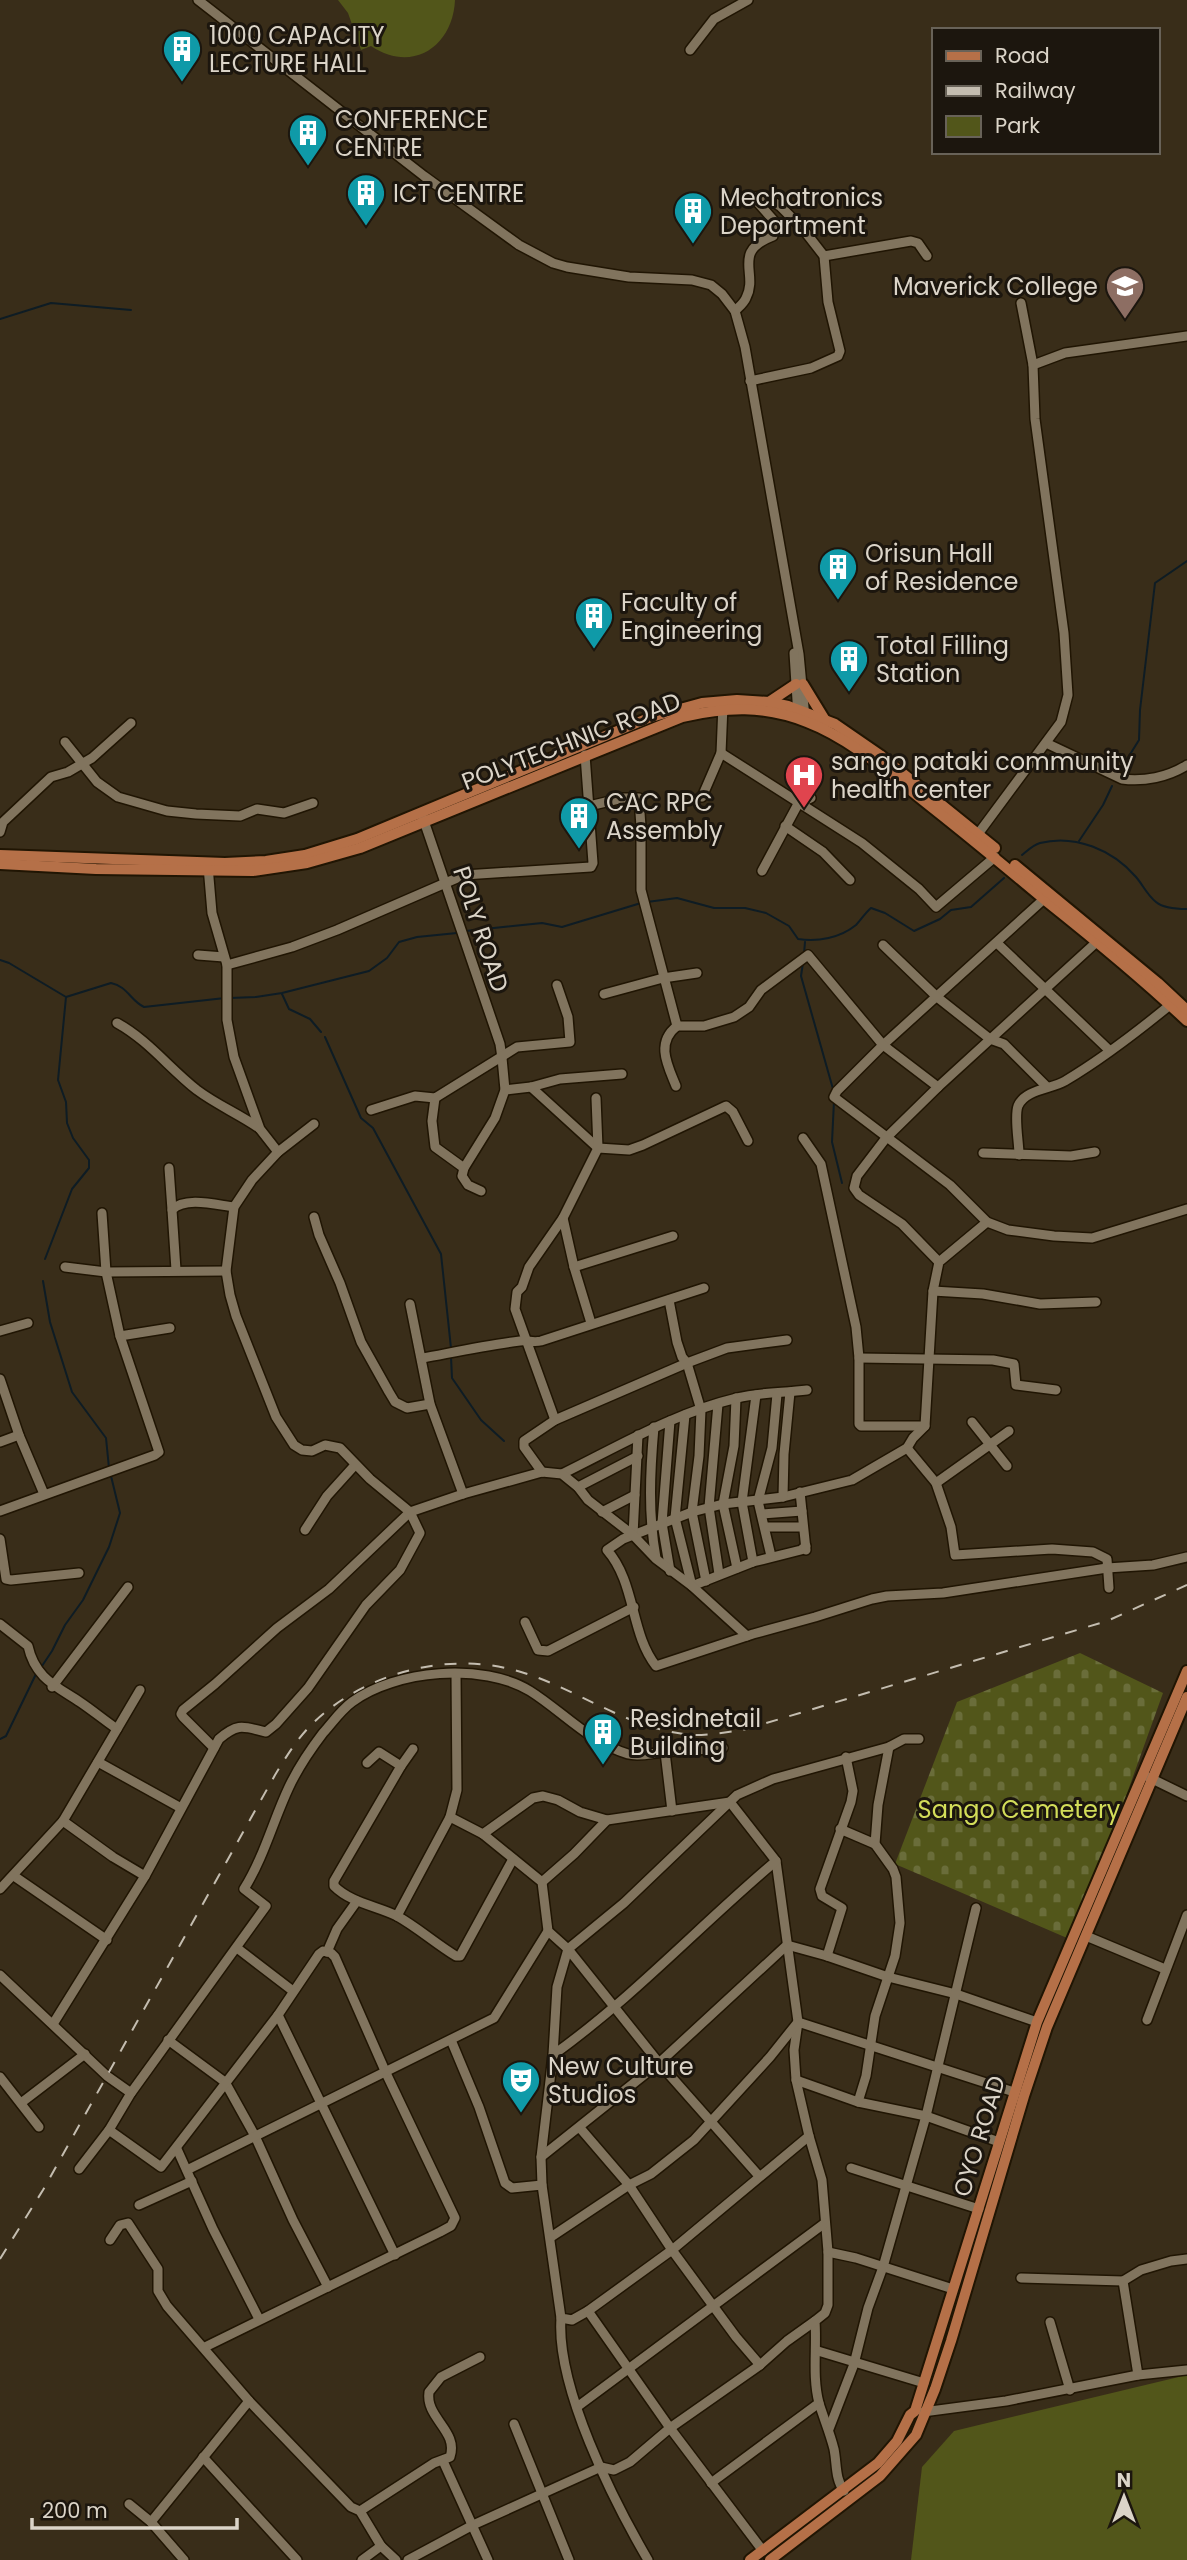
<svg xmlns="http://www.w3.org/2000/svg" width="1187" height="2560" viewBox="0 0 1187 2560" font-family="Poppins,sans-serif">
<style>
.cemetery{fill:url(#cemetery-stones)}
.park{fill:#52561a}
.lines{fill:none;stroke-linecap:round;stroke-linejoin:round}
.stream{stroke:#0e1c24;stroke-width:2}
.minor-casing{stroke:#201503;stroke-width:12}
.major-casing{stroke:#201503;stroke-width:14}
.minor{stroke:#81745e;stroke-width:9}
.major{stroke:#b57048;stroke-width:10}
.rail{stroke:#c4bdb0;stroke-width:2;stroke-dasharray:12 12;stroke-linecap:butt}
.labels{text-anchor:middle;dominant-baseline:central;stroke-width:6;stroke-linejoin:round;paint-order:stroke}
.poi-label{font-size:24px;fill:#dbd4c8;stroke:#1c160e;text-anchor:start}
.street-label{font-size:24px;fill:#dbd4c8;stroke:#1c160e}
.park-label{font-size:24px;fill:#d3dd59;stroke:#1c160e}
</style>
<defs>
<pattern id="cemetery-stones" width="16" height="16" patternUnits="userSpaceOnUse" patternTransform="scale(1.75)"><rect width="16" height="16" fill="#52561a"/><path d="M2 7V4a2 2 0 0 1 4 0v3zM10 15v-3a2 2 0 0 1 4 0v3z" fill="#6a6d3a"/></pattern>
</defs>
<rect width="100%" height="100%" fill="#392d19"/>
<path class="cemetery" d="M 1080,1653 L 1163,1693 L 1074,1941 L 895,1864 L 957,1702 Z"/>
<g class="park">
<path d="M 338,0 L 455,0 C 453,46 413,74 371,46 L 361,50 L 348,13 Z"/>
<path d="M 1187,2375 L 1187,2560 L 911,2560 L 922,2467 L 954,2431 Z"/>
</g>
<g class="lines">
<g class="stream">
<path d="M 0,319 L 51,303 L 131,310"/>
<path d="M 1119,772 L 1139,740 L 1140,710 L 1155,583 L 1187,561"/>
<path d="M 1079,841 L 1103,805 L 1112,786"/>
<path d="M 1022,855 C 1027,851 1033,845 1040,843 C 1075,834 1113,850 1136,877 C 1143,885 1147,895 1156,902 C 1163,908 1178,909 1187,909"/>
<path d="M 647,902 L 677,898 L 714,908 L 745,908 L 766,913 L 789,926 L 798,939 C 818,942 840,938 856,925 C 861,920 865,913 871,908 L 885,913 L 914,931 L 940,919 L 951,910 L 971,907 L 1004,878"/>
<path d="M 466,931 L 542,923 L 562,927 L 641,903"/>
<path d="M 804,954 L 805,942"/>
<path d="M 0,960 L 9,963 L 66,997 L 111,983 C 127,986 131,1001 144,1007 L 225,998"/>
<path d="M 803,963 L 801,976 L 833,1089"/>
<path d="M 282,994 L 289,1009 L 310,1019 L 321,1032"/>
<path d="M 230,998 L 256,997 L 282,993 L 369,971 L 387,958 L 399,942 L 417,937 L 457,933"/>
<path d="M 325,1037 L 361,1118 L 373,1128 L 441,1254 L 451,1348"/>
<path d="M 834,1101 L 832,1142 L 842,1183"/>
<path d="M 45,1259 L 72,1189 L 89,1168 L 89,1160 L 73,1138 L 67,1123 L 66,1102 L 58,1080 L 66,997"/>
<path d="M 43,1281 L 50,1322 L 72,1392 L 106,1438 L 109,1468"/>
<path d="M 451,1357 L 452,1378 L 481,1420 L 504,1441"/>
<path d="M 42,1666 L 52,1651 L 65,1625 L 83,1600 L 109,1547 L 120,1513 L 111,1476"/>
<path d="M 0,1739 L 6,1736 L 36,1674"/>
</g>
<g class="minor-casing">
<g id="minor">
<path d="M 198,0 L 424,176 L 519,245 L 553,263 L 567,267 L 629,277 L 692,280 L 711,285 L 722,294 L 735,311 L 745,347 L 799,654 L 805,718"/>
<path d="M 690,50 L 714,19 L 748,0"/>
<path d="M 824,256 L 911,241 L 918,243 L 927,256"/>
<path d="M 735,311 C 739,307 744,303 746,298 C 759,273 731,252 773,236 L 775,222 L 753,197 L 763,196 L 780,206 L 803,229 L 824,256 L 828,302 L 840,351 L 838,356 L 811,368 L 750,381"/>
<path d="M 1033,365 L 1065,353 L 1187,336"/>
<path d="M 794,653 L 798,716"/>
<path d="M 65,742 L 97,782 L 118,797 L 167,811 L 196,814 L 240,816 L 257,809 L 284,813 L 313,803"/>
<path d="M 1046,743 L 1122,779 C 1144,782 1168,777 1187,765"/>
<path d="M 721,753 L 862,843 L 919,889 L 936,907 L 995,857"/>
<path d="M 702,797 L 721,753 L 723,705"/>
<path d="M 589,806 L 623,798 L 639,798 L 641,827 L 641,890 L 677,1026"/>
<path d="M 423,818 L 500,1044 L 502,1058 L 505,1090 L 495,1118 L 464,1168 L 462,1176 L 468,1185 L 481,1191"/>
<path d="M 785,826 L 823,852 L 850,880"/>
<path d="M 0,832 L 3,822 L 51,777 L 68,772 L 92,758 L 131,723"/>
<path d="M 978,834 L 1061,722 L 1068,695 L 1064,633 L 1035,419 L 1033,365 L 1021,303"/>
<path d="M 208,866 L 212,913 L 227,965 L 227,1020 L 234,1057 L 260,1129 L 278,1152"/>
<path d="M 762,871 L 798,804 L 811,798"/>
<path d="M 1044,899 L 883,1045 L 837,1091 L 834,1097 L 950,1185 L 987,1222 L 1008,1230 L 1054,1236 L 1092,1238 L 1187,1209"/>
<path d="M 997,943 L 1109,1050"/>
<path d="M 883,945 L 937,997 L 990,1039 L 1004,1044 L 1046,1086"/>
<path d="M 198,955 L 224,957"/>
<path d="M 227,965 L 292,947 L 337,930 L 464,875 L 591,867 L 593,863 L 585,755"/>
<path d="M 604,994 L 663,978 L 697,973"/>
<path d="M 117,1023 C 148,1040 169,1068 197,1090 C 217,1105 239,1114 259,1128"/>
<path d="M 677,1026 L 704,1026 L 734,1017 L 749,1007 L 761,990 L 808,955 L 883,1045 L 938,1087"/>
<path d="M 676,1086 C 668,1066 655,1043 677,1026"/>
<path d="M 531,1087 L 598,1148 L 629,1150 L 643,1145 L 726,1106 L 733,1112 L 748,1141"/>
<path d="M 505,1090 L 531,1087 L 560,1079 L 622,1074"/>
<path d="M 435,1098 L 432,1121 L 435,1147 L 464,1168"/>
<path d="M 371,1110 L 415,1096 L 435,1098 L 517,1047 L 570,1042 L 568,1017 L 557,985"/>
<path d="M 803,1138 L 821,1164 L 856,1327 L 859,1358 L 859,1424 L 861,1426 L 925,1426"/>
<path d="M 983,1153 L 1071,1156 L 1095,1152"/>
<path d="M 1019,1155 C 1019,1142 1014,1117 1018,1106 C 1025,1089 1052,1089 1065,1081 C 1102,1059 1137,1032 1170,1005"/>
<path d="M 169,1168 L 172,1210"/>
<path d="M 314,1217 L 319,1235 L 340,1283 L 361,1342 L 389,1392 L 395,1402 L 407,1408 L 430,1404"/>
<path d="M 563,1218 L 574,1267 L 591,1323"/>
<path d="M 987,1222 L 939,1262 L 933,1291 L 925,1426 L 913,1438 L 907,1448 L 852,1480 L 783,1497 L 723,1504 L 692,1512 L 623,1539 L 607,1550 C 636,1583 630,1633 656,1666 L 753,1634 L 815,1617 L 872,1599 L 887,1596 L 943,1593 L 1107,1568 L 1153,1565 L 1187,1557"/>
<path d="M 939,1262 L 902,1224 L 859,1195 L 854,1188 L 857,1176 L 886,1138 L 938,1087 L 1101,938"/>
<path d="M 65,1267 L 106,1272 L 226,1271"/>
<path d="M 574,1267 L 673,1236"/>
<path d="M 176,1270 L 172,1210 C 185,1196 217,1205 234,1207"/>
<path d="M 933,1291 L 983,1294 L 1040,1304 L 1096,1302"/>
<path d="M 669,1300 L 677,1342 L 682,1357 L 687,1363 L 701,1410 L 699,1456 L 692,1512 L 706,1581"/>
<path d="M 410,1304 L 430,1404 L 463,1494"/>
<path d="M 0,1331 L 28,1323"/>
<path d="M 120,1336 L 170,1328"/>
<path d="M 423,1358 C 455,1352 487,1345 520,1341 C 528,1340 533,1343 541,1341 L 704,1288"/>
<path d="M 859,1358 L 993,1360 L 1014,1364 L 1016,1385 L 1056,1390"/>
<path d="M 0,1379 L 19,1435 L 44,1494"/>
<path d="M 736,1398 L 734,1446 L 723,1504 L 737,1568"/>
<path d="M 718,1404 L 709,1507 L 719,1574"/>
<path d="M 685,1415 L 675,1518 L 692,1586 L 753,1562 L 801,1550 L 806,1546"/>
<path d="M 555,1420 L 515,1309 L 517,1292 L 522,1287 L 529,1267 L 563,1218 L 598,1148 L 596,1098"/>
<path d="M 670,1421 L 662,1523 L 670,1571"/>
<path d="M 972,1422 L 1007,1466"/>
<path d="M 654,1427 C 650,1472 648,1514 656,1558"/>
<path d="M 0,1442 L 19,1435"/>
<path d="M 907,1448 L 936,1483 L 951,1527 L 955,1555 L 1052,1549 L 1093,1552 L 1107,1559 L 1109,1588"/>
<path d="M 542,1472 L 524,1447 L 524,1441 L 555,1420 L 687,1363 L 727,1348 L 787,1340"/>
<path d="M 562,1474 C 619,1446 674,1413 737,1398 C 760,1392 784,1393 807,1390"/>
<path d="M 936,1483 L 1009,1431"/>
<path d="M 578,1487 L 638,1456"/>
<path d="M 800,1492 L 806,1550"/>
<path d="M 783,1497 L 784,1454 L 790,1392"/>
<path d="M 0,1511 L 155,1455 L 159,1452 L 120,1336 L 106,1272 L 102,1213"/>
<path d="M 602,1512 L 635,1495"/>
<path d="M 762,1514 L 802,1511"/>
<path d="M 765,1527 L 803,1527"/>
<path d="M 305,1530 L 327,1496 L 355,1465"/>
<path d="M 633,1535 L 638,1435"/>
<path d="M 0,1539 L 6,1579 L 11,1580 L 79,1573"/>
<path d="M 771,1556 L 758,1501 L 772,1448 L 777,1394"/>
<path d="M 753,1562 L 742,1502 L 756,1395"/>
<path d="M 525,1622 L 538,1650 L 548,1651 L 634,1607"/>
<path d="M 0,1624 L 28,1646 C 35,1678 56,1686 80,1702 C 92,1710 104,1720 117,1729"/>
<path d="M 52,1687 L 128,1587"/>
<path d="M 214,1748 L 183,1717 L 181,1714 L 183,1710 L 215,1684 L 277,1628 L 329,1589 L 410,1512 L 463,1494 L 542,1472 L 562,1474 L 578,1487 L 588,1500 L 633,1535 L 656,1559 L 692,1586 L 747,1636"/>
<path d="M 413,1749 L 401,1766 L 334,1881 L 334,1886 C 351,1903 377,1906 397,1916 C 417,1927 436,1944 456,1956 L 460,1956 L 513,1859"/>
<path d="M 665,1752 L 672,1811"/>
<path d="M 98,1762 L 181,1808"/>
<path d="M 367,1763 L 379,1752 L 401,1766"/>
<path d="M 1148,1777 L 1187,1796"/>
<path d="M 450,1817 L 483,1834 L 542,1882 L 548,1931 L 568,1949 L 659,2063 L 759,2176"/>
<path d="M 63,1821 L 113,1857 L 145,1876"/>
<path d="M 840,1829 L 875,1844"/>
<path d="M 483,1834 L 533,1798 L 543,1796 L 558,1800 L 580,1812 L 607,1820 L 730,1802 L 776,1861 L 798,2022 L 794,2050 L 796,2080 L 809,2136 L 822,2180 L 828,2252 L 828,2305 L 825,2313 L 815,2321 C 817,2348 812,2376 819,2403 C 824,2419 830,2433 834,2449 C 837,2464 835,2479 844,2491"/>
<path d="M 14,1876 L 107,1940"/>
<path d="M 542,1882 L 574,1854 L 607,1820"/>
<path d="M 0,1889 L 63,1821 L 140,1690"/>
<path d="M 397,1916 L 450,1817 L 457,1790 L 456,1674"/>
<path d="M 1086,1936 L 1165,1969"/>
<path d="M 237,1948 L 293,1991"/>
<path d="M 327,1952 L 337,1929 L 357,1901"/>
<path d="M 827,1956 L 842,1908 L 822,1896 L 820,1889 L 851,1802 L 853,1791 L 846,1757"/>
<path d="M 0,1975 L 107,2076 L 131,2093"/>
<path d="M 278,2015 L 395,2255"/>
<path d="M 1147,2020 L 1187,1915"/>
<path d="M 53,2024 L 145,1876 L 219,1739 C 239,1722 244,1727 266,1732 L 276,1724 L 308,1688 L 366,1605 L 400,1570 L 420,1533 L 410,1512 L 370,1479 L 340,1448 L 325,1445 L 312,1451 L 302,1450 L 294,1445 L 276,1417 L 236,1316 L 230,1295 L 226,1271 L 234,1207 L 252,1180 L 278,1152 L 314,1124"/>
<path d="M 168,2040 L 225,2082 L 255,2136 L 293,2220 L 328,2287"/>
<path d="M 451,2040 L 479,2107 L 505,2183 L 512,2188 L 542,2185"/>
<path d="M 553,2055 C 634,1997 701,1924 776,1861"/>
<path d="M 0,2077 L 39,2127"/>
<path d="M 796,2080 L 858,2102 L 926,2116 L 999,2142"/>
<path d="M 858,2102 L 866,2076 L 875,2016 L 895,1956 L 900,1923 L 896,1877 L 893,1869 L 875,1844 L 878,1805 L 889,1747"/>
<path d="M 21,2103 L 85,2054"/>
<path d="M 580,2128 L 629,2185 L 672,2250 L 736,2337 L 760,2365"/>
<path d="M 109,2130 L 161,2167 L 278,2015 L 319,1954 L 323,1951 L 331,1953 L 335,1957 L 386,2073 L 455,2218 L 451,2226 L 440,2232 L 205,2347"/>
<path d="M 809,2136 L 672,2250 L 588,2311 L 572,2320 L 561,2318 L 542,2185 L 541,2157 L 553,2055 L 557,1987 L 568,1949 L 624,1903 L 737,1795 L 773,1779 L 889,1747 L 904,1739 L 919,1739"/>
<path d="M 177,2149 L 213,2229 L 259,2319"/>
<path d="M 541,2157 L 659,2063 L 787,1945 L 827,1956 L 888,1977 L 956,1994 L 1037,2022"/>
<path d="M 851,2168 L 979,2209"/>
<path d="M 79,2169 L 109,2130 L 131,2093 L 266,1906 L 244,1889 C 264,1857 273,1821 289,1787 C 298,1768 310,1750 323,1733 C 332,1723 341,1710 352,1702 C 395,1670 483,1662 530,1691 C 562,1711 590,1743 628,1754 C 640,1757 652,1753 664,1752 C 684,1750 703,1750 723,1748"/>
<path d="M 187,2170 L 494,2018 L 548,1931"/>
<path d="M 139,2205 L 192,2181"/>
<path d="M 551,2237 L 629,2185 L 651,2174 L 694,2140 L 770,2057 L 798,2022 L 1014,2092"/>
<path d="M 110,2240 L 120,2225 L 128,2223 L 158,2269 L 158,2291 L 167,2306 L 249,2401 L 351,2507 L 360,2511 L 381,2546 L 396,2560"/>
<path d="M 828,2252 L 856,2258 L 953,2289"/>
<path d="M 1021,2278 L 1123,2281 L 1141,2270 L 1171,2261 L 1187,2259"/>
<path d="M 1123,2281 L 1138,2375"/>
<path d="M 588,2311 L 670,2428 L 763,2551"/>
<path d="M 561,2318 C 556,2387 613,2500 648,2560"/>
<path d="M 1050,2322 L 1070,2390"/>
<path d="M 818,2351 L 924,2383"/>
<path d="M 577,2407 L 825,2223"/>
<path d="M 923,2412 L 1006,2401 L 1138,2375 L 1187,2370"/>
<path d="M 514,2424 L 569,2560"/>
<path d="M 829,2429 L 854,2364 L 868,2308 L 883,2267 L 926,2116 L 976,1908"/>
<path d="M 203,2457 L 297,2560"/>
<path d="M 443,2461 L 488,2560"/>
<path d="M 711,2483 L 819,2403"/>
<path d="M 129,2504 L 151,2522 L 184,2560"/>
<path d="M 360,2511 L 434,2463 L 450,2457 C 459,2431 425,2418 429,2392 L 441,2377 L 480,2357"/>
<path d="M 151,2522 L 249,2401"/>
<path d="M 362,2560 L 381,2546"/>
<path d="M 408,2560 L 473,2525 L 601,2467 L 614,2470 L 630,2462 L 670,2428 L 760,2365 L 787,2341 L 815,2321"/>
</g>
</g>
<g class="major-casing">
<g id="major">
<path d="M 803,684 L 825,720"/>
<path d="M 769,702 L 796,684"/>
<path d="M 0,855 L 225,863 L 266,861 L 305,855 L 357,839 L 651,717 L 702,703 L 737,700 L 769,702 L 788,706 L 835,724 L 880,755 L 995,848"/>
<path d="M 0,864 L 96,869 L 253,871 L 307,863 L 360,848 L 682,717 C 727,707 763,705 807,722 C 854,740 894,778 934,809 C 972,839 1008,869 1045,900 C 1094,939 1142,978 1187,1021"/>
<path d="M 1015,865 L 1158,983 L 1187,1010"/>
<path d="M 750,2560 L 878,2463 L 897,2441 L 910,2415 L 915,2411 L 1037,2022 L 1187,1671"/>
<path d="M 770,2560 L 880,2476 L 916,2435 L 935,2389 L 951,2341 L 1024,2096 L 1047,2027 L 1187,1697"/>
</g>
</g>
<use href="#minor" class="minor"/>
<use href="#major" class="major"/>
<path class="rail" d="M 0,2259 L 43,2190 L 275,1775 C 286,1757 297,1739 312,1724 C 365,1672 450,1650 521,1672 C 581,1690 631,1732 696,1735 C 711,1735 728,1732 743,1730 L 1107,1621 L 1187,1585"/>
</g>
<defs>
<g id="building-pin" transform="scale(2.0125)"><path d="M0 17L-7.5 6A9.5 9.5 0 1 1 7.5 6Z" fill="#0f9aa8" stroke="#1c160e"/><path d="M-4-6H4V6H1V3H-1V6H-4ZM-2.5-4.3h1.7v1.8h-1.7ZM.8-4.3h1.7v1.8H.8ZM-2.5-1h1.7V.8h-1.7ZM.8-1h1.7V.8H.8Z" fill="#fff"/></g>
<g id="school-pin" transform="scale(2.0125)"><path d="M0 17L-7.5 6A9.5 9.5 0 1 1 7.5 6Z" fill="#8d6e63" stroke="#1c160e"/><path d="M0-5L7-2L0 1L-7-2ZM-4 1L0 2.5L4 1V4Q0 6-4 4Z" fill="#fff"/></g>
<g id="hospital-pin" transform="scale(2.0125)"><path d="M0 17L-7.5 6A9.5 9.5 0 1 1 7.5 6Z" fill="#e0444e" stroke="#1c160e"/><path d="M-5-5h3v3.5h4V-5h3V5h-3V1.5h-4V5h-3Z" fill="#fff"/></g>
<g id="theatre-pin" transform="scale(2.0125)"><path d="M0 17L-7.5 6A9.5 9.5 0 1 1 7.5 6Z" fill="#0f9aa8" stroke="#1c160e"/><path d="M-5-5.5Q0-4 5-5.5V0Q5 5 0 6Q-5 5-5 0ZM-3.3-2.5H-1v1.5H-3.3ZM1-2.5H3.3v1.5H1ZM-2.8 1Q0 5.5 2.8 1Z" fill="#fff"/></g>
</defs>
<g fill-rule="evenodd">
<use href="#building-pin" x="182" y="49"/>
<use href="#building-pin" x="308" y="133"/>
<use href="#building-pin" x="366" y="193"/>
<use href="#building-pin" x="693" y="211"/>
<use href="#school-pin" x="1125" y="286"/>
<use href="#building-pin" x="838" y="567"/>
<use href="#building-pin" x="594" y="616"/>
<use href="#building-pin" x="849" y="659"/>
<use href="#hospital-pin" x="804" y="775"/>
<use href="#building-pin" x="579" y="816"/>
<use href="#building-pin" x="603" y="1732"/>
<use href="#theatre-pin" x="521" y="2080"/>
</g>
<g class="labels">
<g class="poi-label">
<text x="209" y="35">1000 CAPACITY<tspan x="209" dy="28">LECTURE HALL</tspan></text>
<text x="335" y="119">CONFERENCE<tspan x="335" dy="28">CENTRE</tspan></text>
<text x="393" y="193">ICT CENTRE</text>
<text x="720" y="197">Mechatronics<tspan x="720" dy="28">Department</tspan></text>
<text x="1098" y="286" text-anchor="end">Maverick College</text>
<text x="865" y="553">Orisun Hall<tspan x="865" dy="28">of Residence</tspan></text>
<text x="621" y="602">Faculty of<tspan x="621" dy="28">Engineering</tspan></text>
<text x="876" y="645">Total Filling<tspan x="876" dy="28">Station</tspan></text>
<text x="831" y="761">sango pataki community<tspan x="831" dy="28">health center</tspan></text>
<text x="606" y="802">CAC RPC<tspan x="606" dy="28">Assembly</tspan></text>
<text x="630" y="1718">Residnetail<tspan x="630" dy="28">Building</tspan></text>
<text x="548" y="2066">New Culture<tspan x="548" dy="28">Studios</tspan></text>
</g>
<g class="street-label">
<text transform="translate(571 741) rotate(-21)">POLYTECHNIC ROAD</text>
<text transform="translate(481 929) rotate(72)">POLY ROAD</text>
<text transform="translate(979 2136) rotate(-73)">OYO ROAD</text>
</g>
<g class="park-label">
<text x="1019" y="1809">Sango Cemetery</text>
</g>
</g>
<rect x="932" y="28" width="228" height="126" fill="#1c160e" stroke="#686258" stroke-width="2"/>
<rect x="946" y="51" width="35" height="10" fill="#b57048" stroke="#686258" stroke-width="2"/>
<text x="995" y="63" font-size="21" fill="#dbd4c8">Road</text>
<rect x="946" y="86" width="35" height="10" fill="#c4bdb0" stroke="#686258" stroke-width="2"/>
<text x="995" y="98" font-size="21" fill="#dbd4c8">Railway</text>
<rect x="946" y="116" width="35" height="21" fill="#52561a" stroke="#686258" stroke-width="2"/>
<text x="995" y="133" font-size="21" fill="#dbd4c8">Park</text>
<g transform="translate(1124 2497)" stroke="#1c160e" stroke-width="5" paint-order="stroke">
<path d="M0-5L12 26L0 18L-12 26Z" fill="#dbd4c8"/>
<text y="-10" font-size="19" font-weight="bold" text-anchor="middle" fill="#dbd4c8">N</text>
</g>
<path d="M32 2518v10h205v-10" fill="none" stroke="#dbd4c8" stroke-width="3.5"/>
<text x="42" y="2518" font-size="21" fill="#dbd4c8" stroke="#1c160e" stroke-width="5" paint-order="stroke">200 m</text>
</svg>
